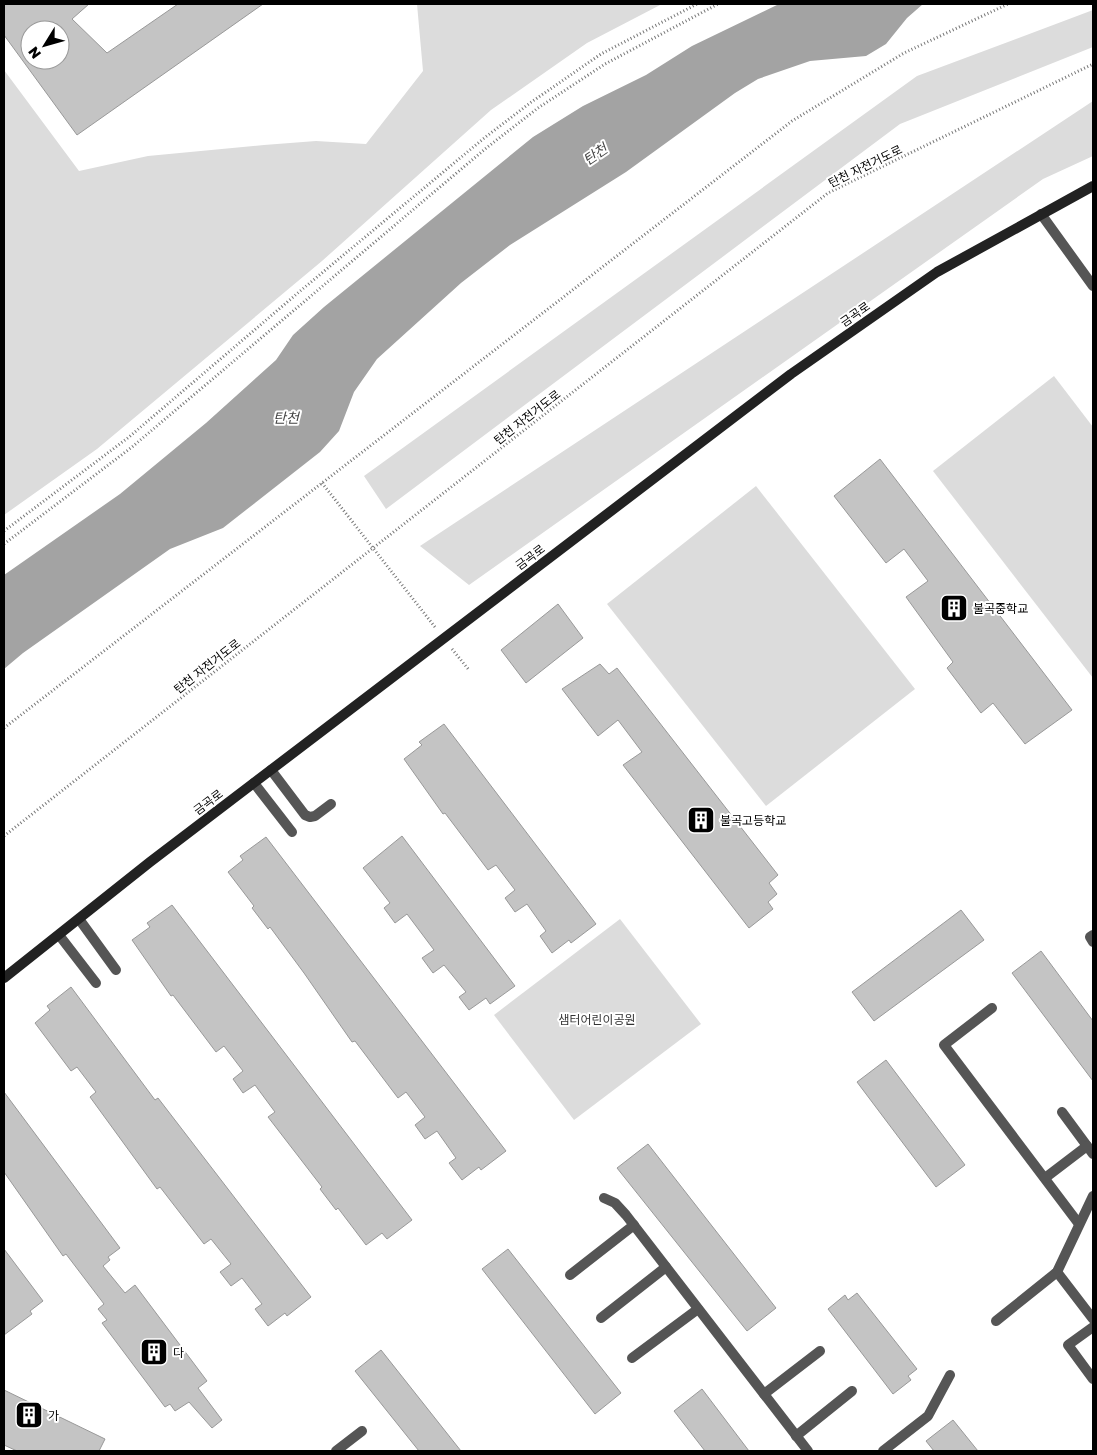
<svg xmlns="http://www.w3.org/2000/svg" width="1097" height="1455" viewBox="0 0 1097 1455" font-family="'Golos Text','Noto Sans KR',sans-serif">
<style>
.green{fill:#dcdcdc}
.water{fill:#a3a3a3}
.building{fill:#c4c4c4;stroke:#999;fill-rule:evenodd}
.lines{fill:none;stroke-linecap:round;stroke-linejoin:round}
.path{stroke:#777;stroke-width:3;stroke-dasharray:1 2.5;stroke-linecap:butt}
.service{stroke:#555;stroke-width:10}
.tertiary{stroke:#555;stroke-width:10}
.secondary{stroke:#222;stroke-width:10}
.labels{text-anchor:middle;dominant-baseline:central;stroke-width:4;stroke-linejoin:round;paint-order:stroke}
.street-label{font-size:12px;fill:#000;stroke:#fff}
.poi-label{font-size:12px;fill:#000;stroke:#fff;text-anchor:start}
.park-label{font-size:12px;fill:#333;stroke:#fff}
.water-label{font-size:14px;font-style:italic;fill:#444;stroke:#fff}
</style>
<rect width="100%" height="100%" fill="#fff"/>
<g class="green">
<path d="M 417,4 L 662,4 L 587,43 L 491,110 L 322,261 L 97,449 L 4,515 L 4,70 L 79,171 L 148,156 L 264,145 L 316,141 L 366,144 L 423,71 Z"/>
<path d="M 1093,10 L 1093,47 L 900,124 L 386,509 L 364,476 L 917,76 Z"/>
<path d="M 1093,101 L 1093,156 L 1043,179 L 469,585 L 420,546 Z"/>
<path d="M 1054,376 L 1093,427 L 1093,678 L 933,471 Z"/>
<path d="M 756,486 L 915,689 L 766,806 L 607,604 Z"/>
<path d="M 620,919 L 701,1024 L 574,1120 L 494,1015 Z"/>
</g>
<path class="water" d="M 779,4 L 923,4 L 907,18 L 886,44 L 866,56 L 810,61 L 758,79 L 735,93 L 626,172 L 510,245 L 461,283 L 377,359 L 354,392 L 339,431 L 320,452 L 223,528 L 170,549 L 23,653 L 4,669 L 4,575 L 120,494 L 206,423 L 276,360 L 293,335 L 324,307 L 533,137 L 583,106 L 646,75 L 692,46 Z"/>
<g class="building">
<path d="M 4,4 L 89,4 L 72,19 L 107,53 L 178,4 L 263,4 L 77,135 L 4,35 ZM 30,30 L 60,30 L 60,60 L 30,60 Z"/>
<path d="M 880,459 L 1072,710 L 1025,744 L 993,703 L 981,713 L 947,668 L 953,662 L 906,597 L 928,581 L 904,549 L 886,563 L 834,496 Z"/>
<path d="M 558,604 L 583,638 L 526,683 L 501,650 Z"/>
<path d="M 600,664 L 609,674 L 617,668 L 778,875 L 769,883 L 777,894 L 768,902 L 773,909 L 749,928 L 623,765 L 642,752 L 618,720 L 598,736 L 562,689 Z"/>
<path d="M 444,724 L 596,924 L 571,943 L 569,940 L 552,953 L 540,936 L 546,931 L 527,904 L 515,912 L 505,898 L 515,890 L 496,865 L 488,870 L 445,813 L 443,814 L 404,759 L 422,745 L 419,742 Z"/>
<path d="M 402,836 L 515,986 L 490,1004 L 486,998 L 469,1010 L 459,997 L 466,992 L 444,965 L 433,973 L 422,958 L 434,950 L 407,914 L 395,923 L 384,908 L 390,903 L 363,868 Z"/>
<path d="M 266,837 L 506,1151 L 481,1170 L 479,1167 L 462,1180 L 449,1163 L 456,1158 L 437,1131 L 425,1139 L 415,1125 L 425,1117 L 406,1092 L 398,1098 L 355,1041 L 352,1042 L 304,973 L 270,927 L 268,929 L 252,908 L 254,906 L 228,872 L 243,860 L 240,856 Z"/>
<path d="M 172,905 L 412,1220 L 387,1239 L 382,1233 L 366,1245 L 338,1208 L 336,1210 L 320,1189 L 322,1187 L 268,1117 L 275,1112 L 255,1085 L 243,1093 L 233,1079 L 243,1071 L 224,1046 L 216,1052 L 173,995 L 171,996 L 132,940 L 150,927 L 147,923 Z"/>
<path d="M 961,910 L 984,940 L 874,1021 L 852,992 Z"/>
<path d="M 1041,951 L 1093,1021 L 1093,1081 L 1012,973 Z"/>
<path d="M 71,987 L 155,1100 L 158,1098 L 311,1297 L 287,1316 L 285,1313 L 268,1326 L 255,1309 L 262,1304 L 242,1278 L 231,1286 L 220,1272 L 231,1264 L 211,1239 L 204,1244 L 160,1187 L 157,1189 L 90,1097 L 96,1092 L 77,1067 L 71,1071 L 35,1023 L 50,1010 L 47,1006 Z"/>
<path d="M 886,1060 L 965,1165 L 936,1187 L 857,1082 Z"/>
<path d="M 4,1092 L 120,1248 L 108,1257 L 110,1260 L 103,1266 L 125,1293 L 135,1285 L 207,1381 L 198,1388 L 222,1420 L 212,1428 L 189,1402 L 175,1411 L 170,1404 L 165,1407 L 102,1323 L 107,1320 L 98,1309 L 104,1304 L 66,1254 L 63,1256 L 4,1172 Z"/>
<path d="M 648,1144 L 776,1308 L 747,1331 L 617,1168 Z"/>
<path d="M 4,1249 L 43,1301 L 30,1311 L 32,1314 L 4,1335 Z"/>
<path d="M 508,1249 L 621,1393 L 595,1414 L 482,1269 Z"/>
<path d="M 857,1293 L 917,1369 L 908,1376 L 911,1380 L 893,1394 L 828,1309 L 845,1295 L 848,1300 Z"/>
<path d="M 381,1350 L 461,1451 L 419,1451 L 355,1371 Z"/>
<path d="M 702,1389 L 749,1451 L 705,1451 L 674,1411 Z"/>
<path d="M 4,1390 L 105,1439 L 99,1451 L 17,1451 L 4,1445 Z"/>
<path d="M 953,1420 L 978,1451 L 934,1451 L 926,1441 Z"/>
</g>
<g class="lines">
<g class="path">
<path d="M 322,483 L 435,627"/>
<path d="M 4,531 L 129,437 L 299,292 L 483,139 L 530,103 L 601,54 L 697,4"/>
<path d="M 4,544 L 132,447 L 485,149 L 538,108 L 605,64 L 718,4"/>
<path d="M 452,649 L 469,670"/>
<path d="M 4,728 L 792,121 L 904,53 L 1008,4"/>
<path d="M 4,836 L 828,193 L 1093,64"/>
</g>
<g class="service">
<path d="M 271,770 L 305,815 L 310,817 L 315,816 L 331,804"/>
<path d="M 254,783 L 292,832"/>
<path d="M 79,919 L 116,970"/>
<path d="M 59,935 L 96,983"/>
<path d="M 1093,935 L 1090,937 L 1093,942"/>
<path d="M 992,1008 L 944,1045 L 1079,1224"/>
<path d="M 1062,1112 L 1093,1154"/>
<path d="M 1045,1178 L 1087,1146"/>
<path d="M 604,1198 L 615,1203 L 626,1215 L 808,1451"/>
<path d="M 1057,1272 L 1093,1319"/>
<path d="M 570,1275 L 634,1225"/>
<path d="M 601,1318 L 666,1267"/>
<path d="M 996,1321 L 1057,1272 L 1093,1196"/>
<path d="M 1093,1327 L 1068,1345 L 1093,1379"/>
<path d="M 632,1358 L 698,1309"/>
<path d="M 764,1394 L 820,1351"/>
<path d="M 796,1436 L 852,1391"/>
<path d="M 336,1451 L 362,1431"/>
<path d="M 883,1451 L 928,1416 L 950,1375"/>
</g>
<path class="tertiary" d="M 1041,214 L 1093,286"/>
<path class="secondary" d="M 4,978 L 150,862 L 791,374 L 937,272 L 1093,186"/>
</g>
<defs>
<g id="building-square" transform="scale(1.4375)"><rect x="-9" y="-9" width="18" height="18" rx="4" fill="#000" stroke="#fff"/><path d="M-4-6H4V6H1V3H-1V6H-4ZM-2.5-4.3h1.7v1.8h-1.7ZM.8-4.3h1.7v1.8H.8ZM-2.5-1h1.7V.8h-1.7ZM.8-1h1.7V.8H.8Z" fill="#fff"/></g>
</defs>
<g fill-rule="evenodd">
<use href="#building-square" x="954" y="608"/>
<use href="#building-square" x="701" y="820"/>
<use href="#building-square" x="154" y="1352"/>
<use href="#building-square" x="29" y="1415"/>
</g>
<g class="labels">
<g class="street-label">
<text transform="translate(865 166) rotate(-26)">탄천 자전거도로</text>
<text transform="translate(855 314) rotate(-35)">금곡로</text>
<text transform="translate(527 417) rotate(-38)">탄천 자전거도로</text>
<text transform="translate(530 557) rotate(-37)">금곡로</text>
<text transform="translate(207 666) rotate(-38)">탄천 자전거도로</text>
<text transform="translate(208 802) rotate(-37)">금곡로</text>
</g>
<g class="poi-label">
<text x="973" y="608">불곡중학교</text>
<text x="720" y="820">불곡고등학교</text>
<text x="173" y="1352">다</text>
<text x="48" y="1415">가</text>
</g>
<g class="park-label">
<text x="597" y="1019">샘터어린이공원</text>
</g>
<g class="water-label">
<text transform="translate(595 154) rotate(-34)">탄천</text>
<text x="286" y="417">탄천</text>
</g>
</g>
<rect width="1097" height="1455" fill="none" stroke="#000000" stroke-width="10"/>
<g transform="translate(45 45) rotate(233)"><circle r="24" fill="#ffffff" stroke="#999999"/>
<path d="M0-4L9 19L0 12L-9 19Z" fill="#000000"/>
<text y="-8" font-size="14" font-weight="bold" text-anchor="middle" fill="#000000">N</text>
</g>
</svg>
